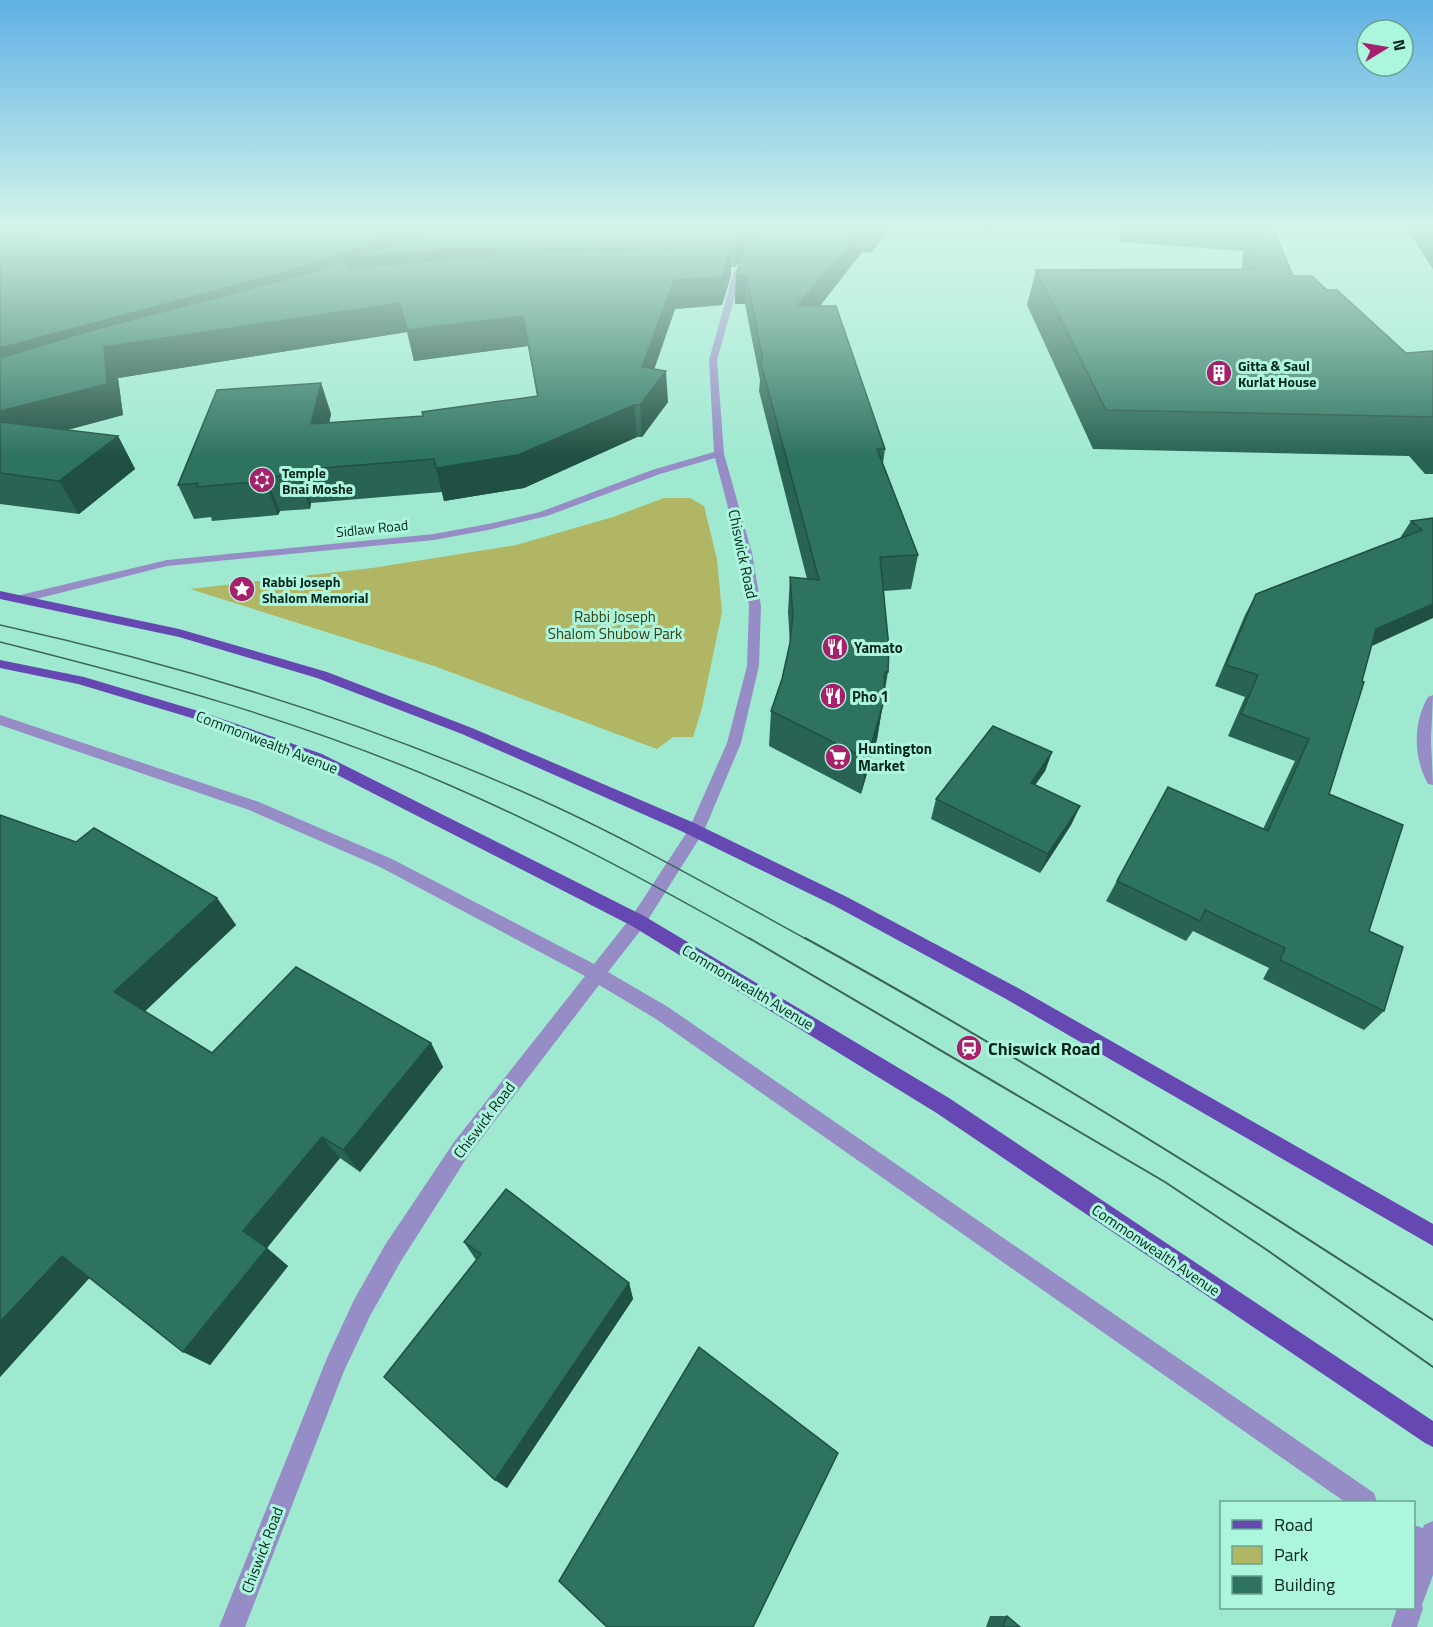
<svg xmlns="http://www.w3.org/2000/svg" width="1433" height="1627" viewBox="0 0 1433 1627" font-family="'Titillium Web',sans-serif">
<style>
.green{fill:#b1b665}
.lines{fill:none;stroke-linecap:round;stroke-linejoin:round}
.street{fill:#978dc6;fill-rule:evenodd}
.primary{fill:#6548b1;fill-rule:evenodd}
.tram-far1{stroke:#396658;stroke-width:1.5}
.tram{stroke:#396658;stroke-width:2}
.wall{fill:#286353}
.shaded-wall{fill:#205043}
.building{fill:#2e7360;stroke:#205043;stroke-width:1.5}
.labels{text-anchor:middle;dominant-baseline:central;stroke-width:6;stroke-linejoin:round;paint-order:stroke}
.far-poi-label{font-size:14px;font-weight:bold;fill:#07261e;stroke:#adf6de;text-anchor:start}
.far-street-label{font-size:14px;fill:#07261e;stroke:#adf6de}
.street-label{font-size:15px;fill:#07261e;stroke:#adf6de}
.park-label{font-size:15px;fill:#3a3d11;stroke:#adf6de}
.poi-label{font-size:15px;font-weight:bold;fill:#07261e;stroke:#adf6de;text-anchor:start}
.near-poi-label{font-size:18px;font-weight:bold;fill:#07261e;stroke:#adf6de;text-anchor:start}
</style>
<rect width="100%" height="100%" fill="#a0e9d1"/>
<path class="green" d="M 664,498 L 690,498 L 704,506 L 717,559 L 722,612 L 702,708 L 693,737 L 673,737 L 657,749 L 434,666 L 190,589 L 372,568 L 516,545 L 613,517 Z"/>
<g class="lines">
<g class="street">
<path d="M 743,260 L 750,262 L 742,271 L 717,360 L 724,454 L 752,553 L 761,606 L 759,666 L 741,743 L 704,831 L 644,926 L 608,972 L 668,1007 L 1374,1493 L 1377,1502 L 1345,1502 L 656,1019 L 599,985 L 468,1156 L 401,1261 L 370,1316 L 344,1371 L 245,1627 L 219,1627 L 327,1358 L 354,1300 L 385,1245 L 454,1142 L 585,976 L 380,867 L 249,810 L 0,725 L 0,715 L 259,802 L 392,859 L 594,964 L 632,916 L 689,829 L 727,743 L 747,666 L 749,606 L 740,553 L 715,458 L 660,474 L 547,516 L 488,530 L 434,540 L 167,566 L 20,603 L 14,599 L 16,596 L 167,560 L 434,534 L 488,524 L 540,512 L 652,470 L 714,452 L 709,360 L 734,271 Z"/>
<path d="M 1433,695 L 1431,740 L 1433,785 L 1428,784 C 1413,757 1413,723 1428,697 Z"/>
<path d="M 1433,1521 L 1433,1575 L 1422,1605 L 1423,1608 L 1417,1627 L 1391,1627 L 1397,1608 L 1414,1608 L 1414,1525 L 1423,1528 L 1424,1525 Z"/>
</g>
<g class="primary">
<path d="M 0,591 L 179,629 L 327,672 L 472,728 L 692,822 L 847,897 L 1018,988 L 1433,1224 L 1433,1246 L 1006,999 L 835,906 L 681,831 L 462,734 L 317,678 L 179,637 L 0,599 Z"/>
<path d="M 0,660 L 84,677 L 205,713 L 322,754 L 644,916 L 949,1098 L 1433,1421 L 1433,1447 L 1425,1443 L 935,1112 L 632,926 L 312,762 L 195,719 L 78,684 L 0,668 Z"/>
</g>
<g class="tram-far1">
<path d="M 0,625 C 182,665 360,720 530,795 C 625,837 717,890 808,940"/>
<path d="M 0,642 C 152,680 305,722 449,785 C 553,830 653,884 752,940"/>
</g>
<g class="tram">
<path d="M 749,938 L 1165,1182 L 1267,1250 L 1433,1367"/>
<path d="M 805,938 C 1020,1056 1228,1186 1433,1320"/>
</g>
</g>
<g class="wall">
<path d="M 0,228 L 891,228 L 871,253 L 862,252 L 820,306 L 885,449 L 883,463 L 918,555 L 911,589 L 884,591 L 888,672 L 877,739 L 861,794 L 769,746 L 771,711 L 782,679 L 790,645 L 788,612 L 790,577 L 807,579 L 759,391 L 760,380 L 745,304 L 735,304 L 736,276 L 740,262 L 735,267 L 731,267 L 731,275 L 722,305 L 675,309 L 654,369 L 668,402 L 642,437 L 637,437 L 524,488 L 444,501 L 442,492 L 311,503 L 310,509 L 280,511 L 278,515 L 212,521 L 211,517 L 194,519 L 178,485 L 321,383 L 331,414 L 329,423 L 423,416 L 537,396 L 528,346 L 414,361 L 407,332 L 118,378 L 123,415 L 67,430 L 118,436 L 135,469 L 79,514 L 0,504 Z"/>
<path d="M 927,228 L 992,228 L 991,232 Z"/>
<path d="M 1123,228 L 1273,228 L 1293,276 L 1327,290 L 1406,353 L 1433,351 L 1433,474 L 1425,474 L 1409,456 L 1093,449 L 1027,305 L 1036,270 L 1242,269 L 1243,251 L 1120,242 L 1120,238 Z"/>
<path d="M 1406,228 L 1433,228 L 1433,269 Z"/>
<path d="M 1433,518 L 1371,646 L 1329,794 L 1369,931 L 1384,1011 L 1364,1030 L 1263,979 L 1269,968 L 1193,931 L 1186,941 L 1106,901 L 1168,787 L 1263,829 L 1295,761 L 1228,736 L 1245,697 L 1215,686 L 1245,615 L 1256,594 L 1400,538 L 1411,521 Z"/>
<path d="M 1052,752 L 1045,771 L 1035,785 L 1080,806 L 1071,825 L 1040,873 L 931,819 L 936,799 Z"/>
<path d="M 0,815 L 217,898 L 236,925 L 145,1011 L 212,1053 L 431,1043 L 443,1067 L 360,1172 L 340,1158 L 267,1248 L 288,1266 L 210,1365 L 89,1278 L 0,1377 Z"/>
<path d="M 464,1242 L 629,1283 L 633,1299 L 507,1488 L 495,1480 L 476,1260 Z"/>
<path d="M 990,1616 L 1007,1616 L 1020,1627 L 986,1627 Z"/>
</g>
<g class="shaded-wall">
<path d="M 19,228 L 132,228 L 0,264 L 0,232 Z"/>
<path d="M 408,228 L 474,228 L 495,245 L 500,273 L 400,303 L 407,332 L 118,378 L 123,415 L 0,448 L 0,348 Z"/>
<path d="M 747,228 L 776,228 L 764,237 L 735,267 L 735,239 Z"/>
<path d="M 863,228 L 865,228 L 862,252 L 796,336 L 797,306 Z"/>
<path d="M 874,228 L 891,228 L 871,253 Z"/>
<path d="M 731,247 L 731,275 L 722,305 L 675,309 L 644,399 L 642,367 L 674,280 Z"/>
<path d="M 746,275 L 745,304 L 735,304 L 736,276 Z"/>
<path d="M 523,316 L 528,346 L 414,361 L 407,330 Z"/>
<path d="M 666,371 L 668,402 L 642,437 L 640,405 Z"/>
<path d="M 321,383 L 331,414 L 322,457 L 311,424 Z"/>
<path d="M 634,405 L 637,437 L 524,488 L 444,501 L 436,468 Z"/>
<path d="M 118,436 L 135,469 L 79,514 L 59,481 Z"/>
<path d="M 298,470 L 311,503 L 310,509 L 297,475 Z"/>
<path d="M 266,477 L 280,511 L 278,515 L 265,481 Z"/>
<path d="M 1433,604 L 1433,618 L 1361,651 L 1376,629 Z"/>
<path d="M 883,704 L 877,739 L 861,794 L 867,759 Z"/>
<path d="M 1052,752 L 1045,771 L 1023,802 L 1031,783 Z"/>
<path d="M 1080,806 L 1071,825 L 1040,873 L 1048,854 Z"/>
<path d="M 217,898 L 236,925 L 139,1017 L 114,992 Z"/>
<path d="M 431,1043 L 443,1067 L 360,1172 L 343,1150 Z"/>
<path d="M 322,1137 L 340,1158 L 266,1249 L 243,1231 Z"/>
<path d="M 267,1248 L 288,1266 L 210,1365 L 183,1352 Z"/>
<path d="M 62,1256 L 94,1273 L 0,1377 L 0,1322 Z"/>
<path d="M 629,1283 L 633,1299 L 507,1488 L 495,1480 Z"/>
</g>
<g class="building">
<path d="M 0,228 L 19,228 L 0,232 Z"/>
<path d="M 49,228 L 408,228 L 335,256 L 285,272 L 0,348 L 0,241 Z"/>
<path d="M 435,228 L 747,228 L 735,239 L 616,240 L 495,245 L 369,255 L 345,262 L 344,264 L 351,268 L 542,252 L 731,247 L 722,277 L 674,280 L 642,367 L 666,371 L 640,405 L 634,405 L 518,455 L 436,468 L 434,459 L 298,470 L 297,475 L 266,477 L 265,481 L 197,487 L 198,483 L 178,485 L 217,390 L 321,383 L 311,424 L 423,416 L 422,412 L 538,396 L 523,316 L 407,330 L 400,303 L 104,347 L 107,384 L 0,411 L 0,358 L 93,330 L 310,273 L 415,237 Z"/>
<path d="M 761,228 L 863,228 L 797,306 L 836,306 L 885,449 L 877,449 L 918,555 L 880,557 L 889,648 L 888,672 L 885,672 L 883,704 L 867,759 L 771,711 L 782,679 L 790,643 L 793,615 L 790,577 L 819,580 L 760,360 L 763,360 L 746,275 L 736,276 L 745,245 Z"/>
<path d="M 1256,228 L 1273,228 L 1293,276 L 1312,276 L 1327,290 L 1337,290 L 1406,353 L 1433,351 L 1433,417 L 1106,410 L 1036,270 L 1255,269 Z"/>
<path d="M 0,422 L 118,436 L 59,481 L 0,473 Z"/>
<path d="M 1433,518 L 1433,604 L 1376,629 L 1362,681 L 1364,682 L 1329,794 L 1403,825 L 1369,931 L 1403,947 L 1384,1011 L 1280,960 L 1285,948 L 1205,910 L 1200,921 L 1117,881 L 1168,787 L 1268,831 L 1309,739 L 1241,714 L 1258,675 L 1226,665 L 1256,594 L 1422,530 L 1411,521 Z"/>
<path d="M 993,726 L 1052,752 L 1031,783 L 1080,806 L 1048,854 L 936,799 Z"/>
<path d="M 0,815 L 76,842 L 94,828 L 217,898 L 114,992 L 212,1053 L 296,967 L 431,1043 L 343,1150 L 322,1137 L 243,1231 L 267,1248 L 183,1352 L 62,1256 L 0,1322 Z"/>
<path d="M 506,1189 L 629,1283 L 495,1480 L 384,1377 L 481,1254 L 464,1242 Z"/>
<path d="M 699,1347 L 838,1453 L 753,1627 L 607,1627 L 559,1581 Z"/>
<path d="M 1007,1616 L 1020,1627 L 1003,1627 Z"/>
</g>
<linearGradient id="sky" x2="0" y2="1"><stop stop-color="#60b1e5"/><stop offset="0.5" stop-color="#d4f5ea"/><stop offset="1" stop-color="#d4f5ea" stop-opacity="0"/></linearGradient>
<rect width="1433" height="456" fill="url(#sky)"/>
<defs>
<g id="building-disc" transform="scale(1.35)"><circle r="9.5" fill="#a6216b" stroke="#adf6de"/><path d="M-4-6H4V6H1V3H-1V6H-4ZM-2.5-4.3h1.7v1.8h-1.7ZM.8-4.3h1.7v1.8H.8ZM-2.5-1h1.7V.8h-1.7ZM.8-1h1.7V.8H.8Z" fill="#fff"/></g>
<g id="synagogue-disc" transform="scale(1.35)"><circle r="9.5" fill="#a6216b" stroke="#adf6de"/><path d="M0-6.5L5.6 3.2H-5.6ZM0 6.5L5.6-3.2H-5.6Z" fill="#fff"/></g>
<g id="sight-disc" transform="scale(1.35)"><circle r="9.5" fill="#a6216b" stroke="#adf6de"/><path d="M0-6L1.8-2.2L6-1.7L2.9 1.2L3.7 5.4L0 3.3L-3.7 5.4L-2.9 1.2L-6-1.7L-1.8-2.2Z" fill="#fff"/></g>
<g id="restaurant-disc" transform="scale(1.35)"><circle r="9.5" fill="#a6216b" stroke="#adf6de"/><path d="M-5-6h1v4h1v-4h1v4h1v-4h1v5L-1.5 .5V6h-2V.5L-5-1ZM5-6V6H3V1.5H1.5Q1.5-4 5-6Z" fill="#fff"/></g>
<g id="supermarket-disc" transform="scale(1.35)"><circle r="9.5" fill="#a6216b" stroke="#adf6de"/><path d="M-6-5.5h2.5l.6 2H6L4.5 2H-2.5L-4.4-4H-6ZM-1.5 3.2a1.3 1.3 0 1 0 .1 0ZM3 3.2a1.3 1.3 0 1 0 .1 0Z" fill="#fff"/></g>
<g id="station-disc" transform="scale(1.35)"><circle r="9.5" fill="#a6216b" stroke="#adf6de"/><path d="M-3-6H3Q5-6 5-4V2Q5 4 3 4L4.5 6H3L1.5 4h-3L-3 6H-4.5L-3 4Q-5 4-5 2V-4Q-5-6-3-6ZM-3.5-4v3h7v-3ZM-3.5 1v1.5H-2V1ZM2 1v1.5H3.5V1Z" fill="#fff"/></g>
</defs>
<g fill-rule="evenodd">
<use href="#building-disc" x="1219" y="373"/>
<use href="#synagogue-disc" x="262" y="480"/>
<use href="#sight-disc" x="242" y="589"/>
<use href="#restaurant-disc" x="835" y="647"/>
<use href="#restaurant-disc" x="833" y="696"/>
<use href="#supermarket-disc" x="838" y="757"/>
<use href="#station-disc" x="969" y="1048"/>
</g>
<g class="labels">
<g class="far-poi-label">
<text x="1238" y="365">Gitta &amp; Saul<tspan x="1238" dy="16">Kurlat House</tspan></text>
<text x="282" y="472">Temple<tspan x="282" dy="16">Bnai Moshe</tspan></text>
<text x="262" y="581">Rabbi Joseph<tspan x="262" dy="16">Shalom Memorial</tspan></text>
</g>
<g class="far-street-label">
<text transform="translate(372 528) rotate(-6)">Sidlaw Road</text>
</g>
<g class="street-label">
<text transform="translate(743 554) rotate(78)">Chiswick Road</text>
<text transform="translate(267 742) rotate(21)">Commonwealth Avenue</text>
<text transform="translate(748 987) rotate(31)">Commonwealth Avenue</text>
<text transform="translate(484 1120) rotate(-53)">Chiswick Road</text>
<text transform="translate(1156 1250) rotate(34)">Commonwealth Avenue</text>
<text transform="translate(262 1550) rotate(-69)">Chiswick Road</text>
</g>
<g class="park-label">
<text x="615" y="616">Rabbi Joseph<tspan x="615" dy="17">Shalom Shubow Park</tspan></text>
</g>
<g class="poi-label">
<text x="854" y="647">Yamato</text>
<text x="852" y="696">Pho 1</text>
<text x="858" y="748">Huntington<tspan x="858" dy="17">Market</tspan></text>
</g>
<g class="near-poi-label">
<text x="988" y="1048">Chiswick Road</text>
</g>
</g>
<rect x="1220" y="1501" width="195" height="108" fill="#adf6de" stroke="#6ba391" stroke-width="1.5"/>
<rect x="1232" y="1520" width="30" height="9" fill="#6548b1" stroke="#6ba391" stroke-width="1.5"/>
<text x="1274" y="1531" font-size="18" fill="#07261e">Road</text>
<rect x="1232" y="1546" width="30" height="18" fill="#b1b665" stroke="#6ba391" stroke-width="1.5"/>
<text x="1274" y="1561" font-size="18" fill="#07261e">Park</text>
<rect x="1232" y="1576" width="30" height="18" fill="#2e7360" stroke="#6ba391" stroke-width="1.5"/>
<text x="1274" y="1591" font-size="18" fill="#07261e">Building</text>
<g transform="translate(1385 48) rotate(79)"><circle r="28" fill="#adf6de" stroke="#6ba391" stroke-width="1.5"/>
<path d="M0-4.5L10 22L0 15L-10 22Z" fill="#a6216b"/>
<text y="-9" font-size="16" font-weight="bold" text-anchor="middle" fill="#07261e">N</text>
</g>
</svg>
